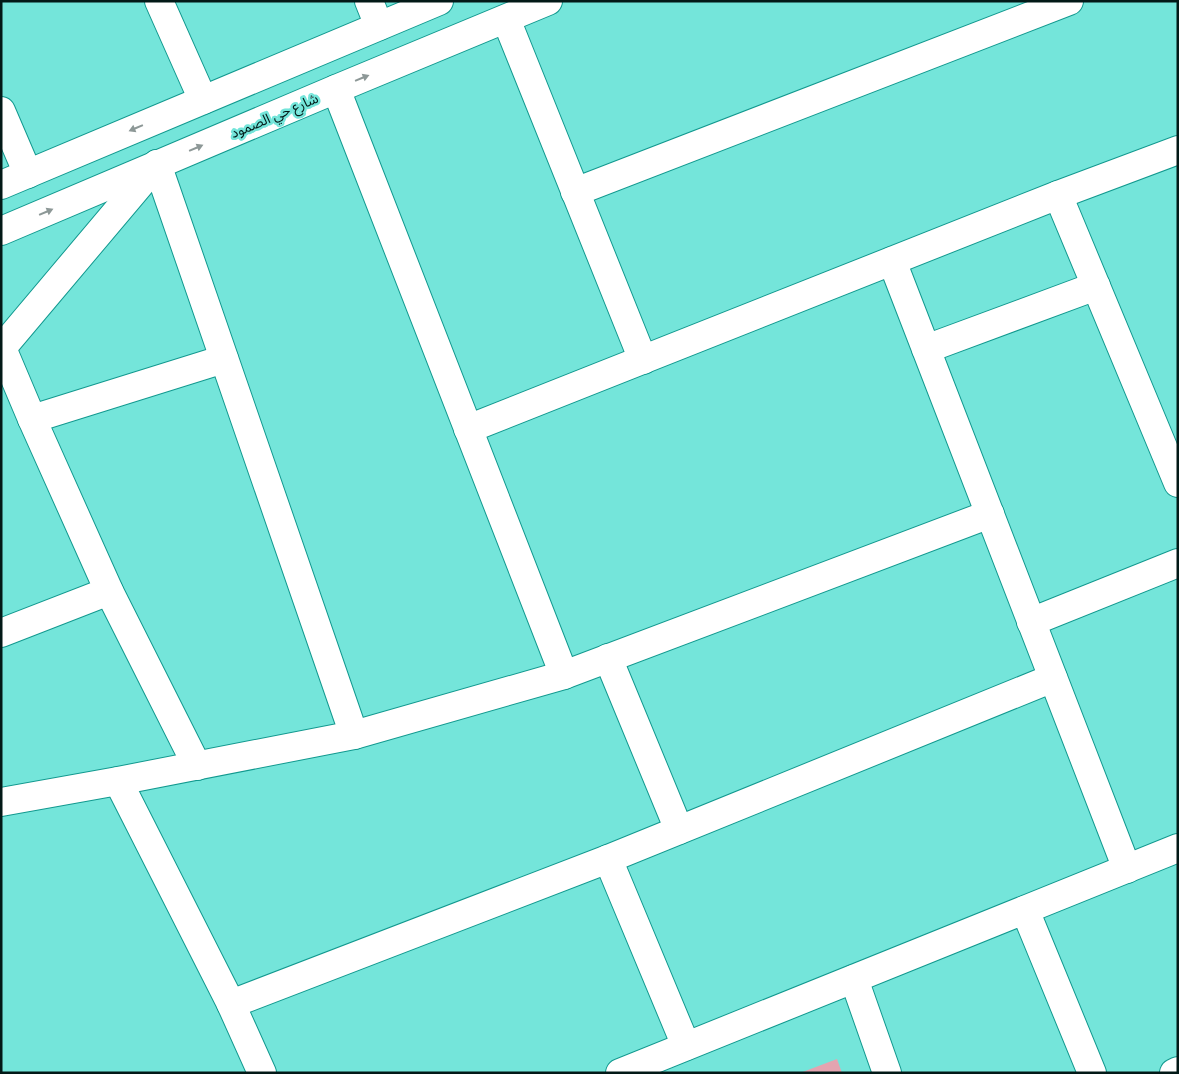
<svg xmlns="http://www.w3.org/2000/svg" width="1179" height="1074" viewBox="0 0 1179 1074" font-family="'Titillium Web','Noto Sans Arabic',sans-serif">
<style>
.green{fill:#e4a4b0}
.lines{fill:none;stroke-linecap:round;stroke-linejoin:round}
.street-casing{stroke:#12998f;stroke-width:30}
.secondary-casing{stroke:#12998f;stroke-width:30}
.street{stroke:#fff;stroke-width:28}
.secondary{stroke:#fff;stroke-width:28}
.oneway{fill:#8d9897}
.labels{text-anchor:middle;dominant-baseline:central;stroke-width:5;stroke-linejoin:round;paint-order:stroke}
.street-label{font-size:14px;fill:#021917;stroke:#74e5da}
</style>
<rect width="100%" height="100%" fill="#74e5da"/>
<path class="green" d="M 837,1059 L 842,1073 L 800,1073 Z"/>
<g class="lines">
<g class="street-casing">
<g id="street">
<path d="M 159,1 L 203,100"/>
<path d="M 369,1 L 379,26"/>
<path d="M 506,19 L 643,360"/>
<path d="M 336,89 L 564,675"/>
<path d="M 1,111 L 28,174"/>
<path d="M 157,164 L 354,735"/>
<path d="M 575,192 L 1069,1"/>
<path d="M 1058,195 L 1178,483"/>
<path d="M 892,261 L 1127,869"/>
<path d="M 2,348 L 32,419 L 109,591 L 197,766"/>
<path d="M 1,349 L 157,164"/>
<path d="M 926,349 L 1096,286"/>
<path d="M 32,419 L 224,359"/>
<path d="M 468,429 L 1058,195 L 1178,150"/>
<path d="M 1031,622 L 1178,563"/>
<path d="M 1,633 L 109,591"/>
<path d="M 608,658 L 679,830"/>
<path d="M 118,781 L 231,1004 L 262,1073"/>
<path d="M 1,802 L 118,781 L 354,735 L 564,675 L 990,514"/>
<path d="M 608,859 L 686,1046"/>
<path d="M 1025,910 L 1092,1073"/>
<path d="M 854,979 L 887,1073"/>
<path d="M 231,1004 L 608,859 L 1053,678"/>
<path d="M 620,1073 L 1178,848"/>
<path d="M 1174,1073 L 1178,1071"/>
</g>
</g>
<g class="secondary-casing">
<g id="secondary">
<path d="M 1,185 L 439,1"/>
<path d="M 1,231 L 336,89 L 548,1"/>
</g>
</g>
<use href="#street" class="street"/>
<use href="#secondary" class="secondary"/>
</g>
<defs><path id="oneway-solid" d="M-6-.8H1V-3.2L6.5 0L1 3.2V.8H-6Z" transform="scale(1.25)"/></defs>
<g class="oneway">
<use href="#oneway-solid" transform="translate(362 78) rotate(-22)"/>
<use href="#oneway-solid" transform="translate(136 128) rotate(157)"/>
<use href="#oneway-solid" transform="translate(196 148) rotate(-23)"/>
<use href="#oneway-solid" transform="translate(46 212) rotate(-23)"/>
</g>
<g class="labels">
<g class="street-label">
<text transform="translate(274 115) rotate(-23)">شارع حي الصمود</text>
</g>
</g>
<rect width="1179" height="1074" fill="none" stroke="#021917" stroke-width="5"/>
</svg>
